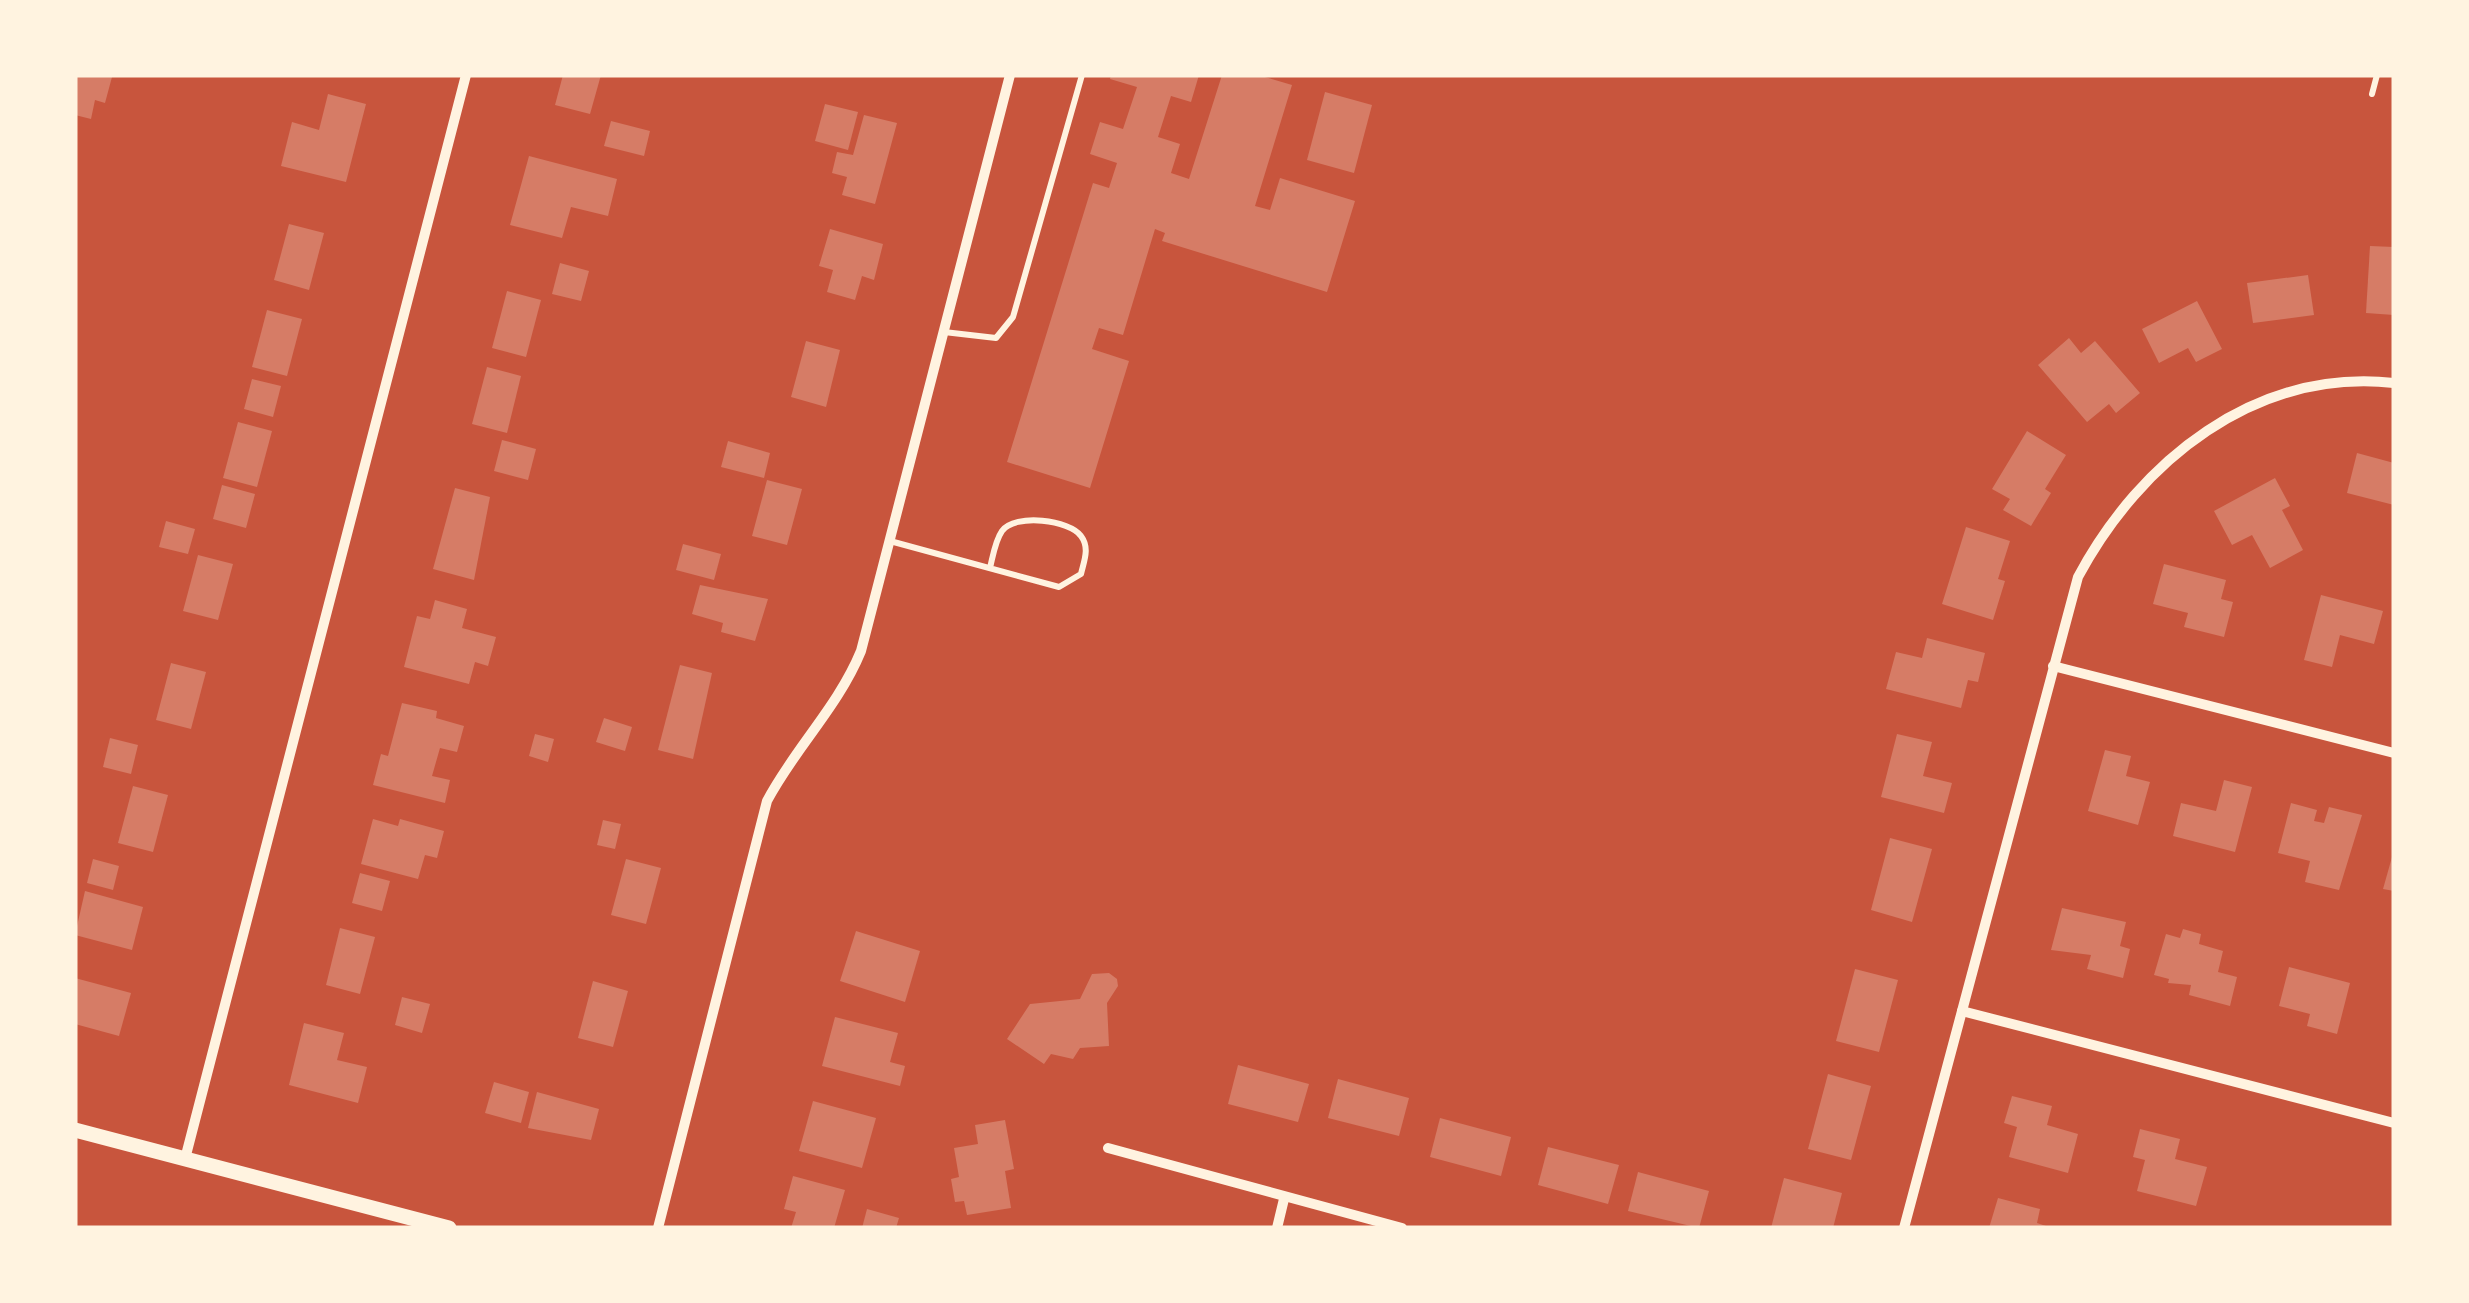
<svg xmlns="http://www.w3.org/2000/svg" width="2469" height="1303" viewBox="0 0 2469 1303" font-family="'Space Grotesk',sans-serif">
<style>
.building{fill:#d67c66}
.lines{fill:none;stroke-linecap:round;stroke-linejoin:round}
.service{stroke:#fff3e0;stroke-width:6}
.minor{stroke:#fff3e0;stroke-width:10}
.tertiary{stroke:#fff3e0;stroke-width:15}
</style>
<rect width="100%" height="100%" fill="#c8553d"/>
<g class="building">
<path d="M 75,75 L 112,77 L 105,103 L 95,100 L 91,119 L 75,115 Z"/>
<path d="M 563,75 L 601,75 L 590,114 L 555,105 Z"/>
<path d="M 1111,75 L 1199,75 L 1191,102 L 1171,96 L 1158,137 L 1180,144 L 1171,173 L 1189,179 L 1222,75 L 1258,75 L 1292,85 L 1255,206 L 1270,210 L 1280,178 L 1355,201 L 1327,292 L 1162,241 L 1165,233 L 1155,229 L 1123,335 L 1099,328 L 1092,349 L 1129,361 L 1090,488 L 1007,462 L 1093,183 L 1109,188 L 1117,163 L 1090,154 L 1100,122 L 1123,129 L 1137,87 L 1110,79 Z"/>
<path d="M 1325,92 L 1372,105 L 1354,173 L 1307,160 Z"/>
<path d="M 328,94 L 366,104 L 346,182 L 281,166 L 292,122 L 319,130 Z"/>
<path d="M 825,104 L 858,112 L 848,150 L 815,141 Z"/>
<path d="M 864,115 L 897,123 L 875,204 L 842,195 L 847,177 L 832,173 L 837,152 L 853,155 Z"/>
<path d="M 611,121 L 650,131 L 644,156 L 604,146 Z"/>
<path d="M 529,156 L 617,179 L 608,216 L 571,207 L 562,238 L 510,225 Z"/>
<path d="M 289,224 L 324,233 L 309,290 L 274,280 Z"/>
<path d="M 830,229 L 883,244 L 874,280 L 862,276 L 855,300 L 827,292 L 833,270 L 819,266 Z"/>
<path d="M 2370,246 L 2394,247 L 2394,315 L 2366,313 Z"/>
<path d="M 560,263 L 589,271 L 581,301 L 552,294 Z"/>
<path d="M 2308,275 L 2314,315 L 2253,323 L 2247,283 Z"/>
<path d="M 507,291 L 541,300 L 526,357 L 492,348 Z"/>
<path d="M 2197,301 L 2222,349 L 2196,362 L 2188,348 L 2159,363 L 2142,329 Z"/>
<path d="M 267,310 L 302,319 L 287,376 L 252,367 Z"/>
<path d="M 2069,338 L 2081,353 L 2095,341 L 2140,393 L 2116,413 L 2109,404 L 2087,422 L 2038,365 Z"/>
<path d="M 806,341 L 840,350 L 826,407 L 791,397 Z"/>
<path d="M 487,367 L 521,376 L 507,433 L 472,424 Z"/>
<path d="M 252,379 L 281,386 L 273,417 L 244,409 Z"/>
<path d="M 238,422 L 272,431 L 257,487 L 223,478 Z"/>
<path d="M 2027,431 L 2066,455 L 2045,489 L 2051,493 L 2031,526 L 2003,510 L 2010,499 L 1992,489 Z"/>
<path d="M 502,440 L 536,449 L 528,480 L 494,471 Z"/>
<path d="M 728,441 L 770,453 L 764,478 L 721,467 Z"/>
<path d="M 2357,453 L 2394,463 L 2394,505 L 2347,493 Z"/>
<path d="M 2275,478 L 2290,506 L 2282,510 L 2303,550 L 2270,568 L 2252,535 L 2232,545 L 2214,511 Z"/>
<path d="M 767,480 L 802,489 L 787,545 L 752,536 Z"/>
<path d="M 222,485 L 255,494 L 246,528 L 213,519 Z"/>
<path d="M 455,488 L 490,497 L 474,580 L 433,569 Z"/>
<path d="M 166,521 L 195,529 L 188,554 L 159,547 Z"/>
<path d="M 1966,527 L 2010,541 L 1998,579 L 2005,581 L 1993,620 L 1942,604 Z"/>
<path d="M 683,544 L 721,554 L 714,580 L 676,570 Z"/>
<path d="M 198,555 L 233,564 L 218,620 L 183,611 Z"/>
<path d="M 2164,564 L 2226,580 L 2221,599 L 2233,602 L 2224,637 L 2184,627 L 2188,613 L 2153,604 Z"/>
<path d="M 700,585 L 768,599 L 755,641 L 721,632 L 723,623 L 692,614 Z"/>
<path d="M 2321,595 L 2383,611 L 2374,644 L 2340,635 L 2332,667 L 2304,660 Z"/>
<path d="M 435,600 L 467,609 L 462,628 L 496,637 L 488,666 L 475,662 L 469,684 L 404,667 L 417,616 L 430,619 Z"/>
<path d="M 1927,638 L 1985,653 L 1978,682 L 1968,680 L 1961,708 L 1886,689 L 1896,652 L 1922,658 Z"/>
<path d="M 171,663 L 206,672 L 191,729 L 156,720 Z"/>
<path d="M 680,665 L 712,673 L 693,759 L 658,750 Z"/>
<path d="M 402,703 L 437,711 L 436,718 L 464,726 L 457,752 L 440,748 L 432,776 L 450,780 L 445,803 L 373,785 L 381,754 L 388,756 Z"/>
<path d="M 604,718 L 632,727 L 625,751 L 596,742 Z"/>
<path d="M 535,734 L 554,739 L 548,762 L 529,756 Z"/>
<path d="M 1897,734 L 1932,742 L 1923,776 L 1952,783 L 1944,813 L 1881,797 Z"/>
<path d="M 110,738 L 138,745 L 131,774 L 103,767 Z"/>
<path d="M 2105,750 L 2131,756 L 2126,776 L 2150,782 L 2138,825 L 2088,811 Z"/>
<path d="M 2224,780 L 2252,787 L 2235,852 L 2173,836 L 2181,803 L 2216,811 Z"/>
<path d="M 133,786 L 168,795 L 153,852 L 118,843 Z"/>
<path d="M 2291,803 L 2317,810 L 2314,821 L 2324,823 L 2329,807 L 2362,815 L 2339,890 L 2305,882 L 2310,861 L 2278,853 Z"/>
<path d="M 373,819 L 398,826 L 400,819 L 444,831 L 437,858 L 425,855 L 418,879 L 361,864 Z"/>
<path d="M 603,820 L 621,824 L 615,849 L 597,845 Z"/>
<path d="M 1890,838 L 1932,849 L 1912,922 L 1871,910 Z"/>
<path d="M 2394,850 L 2394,891 L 2383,889 Z"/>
<path d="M 93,859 L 119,866 L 113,890 L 87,883 Z"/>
<path d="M 626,859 L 661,868 L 646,924 L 611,915 Z"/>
<path d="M 360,873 L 390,881 L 382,911 L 352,903 Z"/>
<path d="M 85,891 L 143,907 L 132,950 L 75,935 Z"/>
<path d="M 2062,908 L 2126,922 L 2120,946 L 2130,949 L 2123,978 L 2087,969 L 2091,955 L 2051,950 Z"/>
<path d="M 340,928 L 375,937 L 360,994 L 326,985 Z"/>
<path d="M 2183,929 L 2201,934 L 2199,944 L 2223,951 L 2218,972 L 2237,977 L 2230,1006 L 2189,995 L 2191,985 L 2168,983 L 2169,979 L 2154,975 L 2166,934 L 2180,938 Z"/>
<path d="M 856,931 L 920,951 L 905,1002 L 840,981 Z"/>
<path d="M 2289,967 L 2350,983 L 2337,1034 L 2307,1026 L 2310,1014 L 2279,1006 Z"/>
<path d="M 1855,969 L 1898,980 L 1879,1052 L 1836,1041 Z"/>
<path d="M 1109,973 L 1117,979 L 1118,986 L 1107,1003 L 1109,1046 L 1080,1048 L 1073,1059 L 1051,1054 L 1044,1064 L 1007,1039 L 1030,1004 L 1080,999 L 1092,974 Z"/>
<path d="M 75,978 L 131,993 L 119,1036 L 75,1024 Z"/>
<path d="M 593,981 L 628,991 L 613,1047 L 578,1038 Z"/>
<path d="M 402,997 L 430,1004 L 422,1033 L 395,1025 Z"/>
<path d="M 835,1017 L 898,1033 L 890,1062 L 905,1066 L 900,1086 L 822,1066 Z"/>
<path d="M 304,1023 L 344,1033 L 337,1060 L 367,1067 L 358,1103 L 289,1085 Z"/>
<path d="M 1238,1065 L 1309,1084 L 1298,1122 L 1228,1104 Z"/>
<path d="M 1828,1074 L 1871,1086 L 1851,1160 L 1808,1149 Z"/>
<path d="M 1338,1079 L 1409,1098 L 1399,1136 L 1328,1118 Z"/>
<path d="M 494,1082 L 529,1092 L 521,1123 L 485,1113 Z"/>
<path d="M 537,1092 L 599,1109 L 591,1140 L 528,1128 Z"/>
<path d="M 2012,1096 L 2052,1106 L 2047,1125 L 2078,1134 L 2068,1173 L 2009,1157 L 2017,1127 L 2004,1123 Z"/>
<path d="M 813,1101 L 876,1118 L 862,1168 L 799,1151 Z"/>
<path d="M 1440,1118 L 1511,1137 L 1501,1176 L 1430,1157 Z"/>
<path d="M 1005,1120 L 1014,1169 L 1005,1171 L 1011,1208 L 967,1215 L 964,1201 L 955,1202 L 951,1179 L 959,1177 L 954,1148 L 978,1144 L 975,1125 Z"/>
<path d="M 2140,1129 L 2180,1139 L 2175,1159 L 2207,1167 L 2196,1206 L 2137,1191 L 2145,1160 L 2133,1157 Z"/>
<path d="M 1548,1147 L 1619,1165 L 1608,1204 L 1538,1185 Z"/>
<path d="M 1638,1172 L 1709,1191 L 1699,1228 L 1628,1211 Z"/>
<path d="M 793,1176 L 845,1190 L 834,1228 L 791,1228 L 796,1212 L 784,1209 Z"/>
<path d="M 1784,1178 L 1842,1193 L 1833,1228 L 1771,1228 Z"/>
<path d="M 1998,1198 L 2040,1209 L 2037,1223 L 2052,1228 L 1989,1228 Z"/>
<path d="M 867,1209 L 899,1218 L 896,1228 L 862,1228 Z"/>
</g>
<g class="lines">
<g class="service">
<path d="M 2372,94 L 2377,75"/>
<path d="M 944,332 L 996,338 L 1013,317 L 1082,75"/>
<path d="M 890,541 L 1059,587 L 1081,574 C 1084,561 1090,548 1081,536 C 1070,520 1015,513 1002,531 C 995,541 993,556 990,568"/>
</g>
<g class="minor">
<path d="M 2053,666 L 2394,753"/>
<path d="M 1962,1011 L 2394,1123"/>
<path d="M 1108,1148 L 1402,1228"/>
<path d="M 185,1159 L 466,75"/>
<path d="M 658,1228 L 767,801 C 795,748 838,707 861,651 L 1010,75"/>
<path d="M 1277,1228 L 1284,1199"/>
<path d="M 1904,1228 L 2078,577 C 2140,461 2255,368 2394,383"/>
</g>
<path class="tertiary" d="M 75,1130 L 449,1228"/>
</g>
<rect width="2469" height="1303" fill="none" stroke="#fff3e0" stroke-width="155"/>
</svg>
